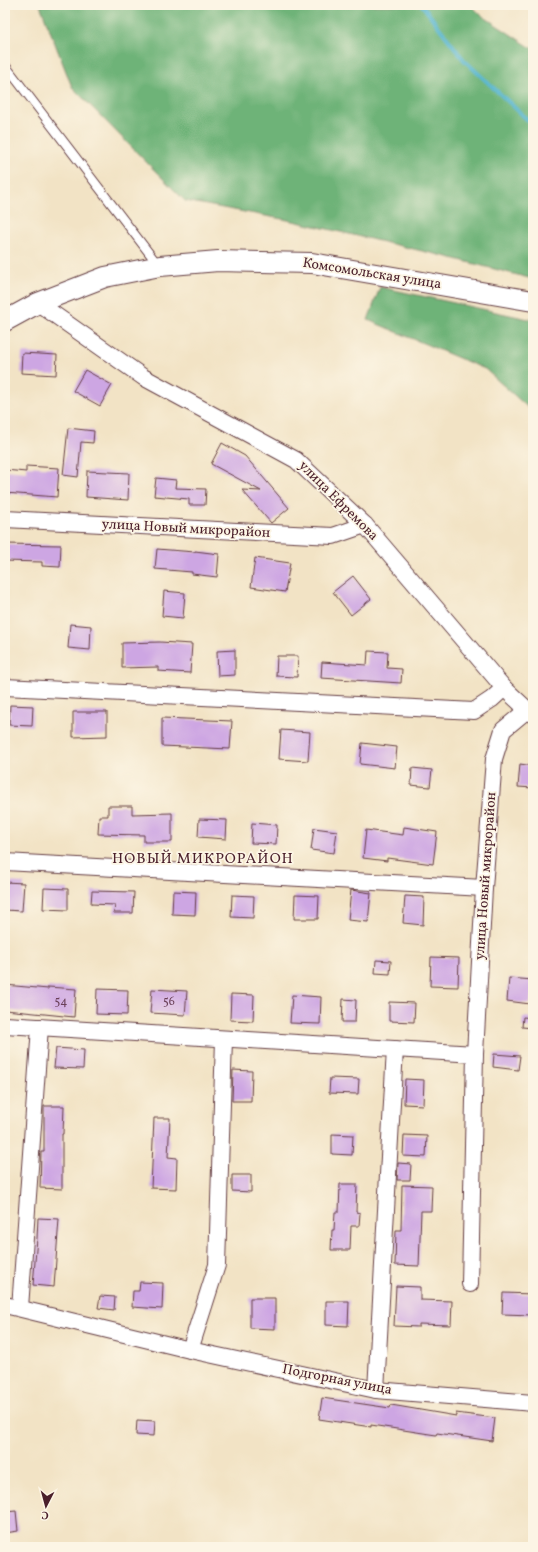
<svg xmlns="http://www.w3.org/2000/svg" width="538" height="1552" viewBox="0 0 538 1552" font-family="Vollkorn,serif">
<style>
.forest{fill:#6eb378;stroke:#5c6952}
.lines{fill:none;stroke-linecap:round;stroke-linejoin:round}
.stream{stroke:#51b4d0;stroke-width:4}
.building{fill:#cda6e3}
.service-casing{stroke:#633c42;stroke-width:10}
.minor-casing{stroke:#633c42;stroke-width:18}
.tertiary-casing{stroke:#633c42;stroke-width:22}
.service{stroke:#fff;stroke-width:8}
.minor{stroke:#fff;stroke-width:16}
.tertiary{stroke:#fff;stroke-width:20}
.labels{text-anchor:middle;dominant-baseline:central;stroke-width:3.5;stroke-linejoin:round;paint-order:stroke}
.number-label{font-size:12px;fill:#6b4159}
.street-label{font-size:14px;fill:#4a1f2b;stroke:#fcf5e5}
.neighbourhood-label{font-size:15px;letter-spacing:1px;fill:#4a1f2b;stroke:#fcf5e5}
</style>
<rect width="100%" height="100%" fill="#fcf5e5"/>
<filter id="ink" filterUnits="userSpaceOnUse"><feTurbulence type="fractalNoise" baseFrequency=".025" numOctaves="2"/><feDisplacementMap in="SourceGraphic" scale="8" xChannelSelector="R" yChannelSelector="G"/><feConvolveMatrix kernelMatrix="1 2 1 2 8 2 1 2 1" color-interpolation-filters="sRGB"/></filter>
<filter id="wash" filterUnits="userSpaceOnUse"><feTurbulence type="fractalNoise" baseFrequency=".012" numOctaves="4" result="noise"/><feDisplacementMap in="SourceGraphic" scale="16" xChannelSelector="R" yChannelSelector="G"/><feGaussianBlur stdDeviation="0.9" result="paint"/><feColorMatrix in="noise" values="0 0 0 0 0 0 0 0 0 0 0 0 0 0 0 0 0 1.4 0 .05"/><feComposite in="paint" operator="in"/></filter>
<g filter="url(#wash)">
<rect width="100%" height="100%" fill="#f2e3c5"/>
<g class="forest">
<path d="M 40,5 L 471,5 L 481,15 L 533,49 L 533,279 L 448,257 L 293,221 L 185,201 L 72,87 Z"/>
<path d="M 380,287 L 533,320 L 533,412 L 485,369 L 368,320 Z"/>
</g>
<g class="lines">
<path class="stream" d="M 422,5 L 464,60 L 533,125"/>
</g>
<g id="blocks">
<g class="building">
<path d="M 22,353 L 57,355 L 56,375 L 21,373 Z"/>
<path d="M 85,370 L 112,385 L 100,406 L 73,391 Z"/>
<path d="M 68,428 L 94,431 L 93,443 L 81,442 L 78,477 L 63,475 Z"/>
<path d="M 222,443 L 245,456 L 289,508 L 271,523 L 242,490 L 261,491 L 211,464 Z"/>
<path d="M 26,466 L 59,468 L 57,497 L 5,493 L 5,470 L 26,472 Z"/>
<path d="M 87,471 L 129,473 L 128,500 L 86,497 Z"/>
<path d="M 156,478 L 176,480 L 175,488 L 206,489 L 205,505 L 189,505 L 189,499 L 154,496 Z"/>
<path d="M 5,544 L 61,545 L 60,567 L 42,566 L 42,562 L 5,561 Z"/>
<path d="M 157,549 L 195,552 L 195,551 L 219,554 L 217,577 L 192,574 L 192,572 L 155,569 Z"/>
<path d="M 255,558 L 290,563 L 285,592 L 251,587 Z"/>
<path d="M 353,576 L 371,599 L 351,615 L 333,592 Z"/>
<path d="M 164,591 L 185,593 L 183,618 L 162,616 Z"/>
<path d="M 70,624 L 91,626 L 90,650 L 68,648 Z"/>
<path d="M 160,642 L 192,644 L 190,673 L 158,671 L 158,667 L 122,668 L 122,643 Z"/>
<path d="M 235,650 L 235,675 L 218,676 L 217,651 Z"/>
<path d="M 368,651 L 388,652 L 387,668 L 402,669 L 401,683 L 321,678 L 322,662 L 367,665 Z"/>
<path d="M 277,656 L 298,656 L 297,677 L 276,676 Z"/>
<path d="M 10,705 L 33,706 L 32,726 L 9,725 Z"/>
<path d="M 73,712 L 107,712 L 107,736 L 73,737 Z"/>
<path d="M 162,718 L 232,721 L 230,749 L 162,746 Z"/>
<path d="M 281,730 L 310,732 L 308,761 L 279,759 Z"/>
<path d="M 362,743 L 397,747 L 395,768 L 360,764 Z"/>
<path d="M 520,764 L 533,766 L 533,788 L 518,787 Z"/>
<path d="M 412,768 L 432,770 L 430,787 L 411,785 Z"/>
<path d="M 108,806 L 132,806 L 132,814 L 172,813 L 172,842 L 144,842 L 144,835 L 98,834 L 99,816 L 108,816 Z"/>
<path d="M 199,819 L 227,820 L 226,839 L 198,837 Z"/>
<path d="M 252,823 L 277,825 L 276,844 L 251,843 Z"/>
<path d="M 404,827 L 437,832 L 433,864 L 387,858 L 387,861 L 363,858 L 366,830 L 403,835 Z"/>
<path d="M 314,828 L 337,831 L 334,853 L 311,850 Z"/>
<path d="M 5,882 L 24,883 L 22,911 L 5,910 Z"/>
<path d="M 44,888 L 68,889 L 68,910 L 43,909 Z"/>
<path d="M 351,890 L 371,893 L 368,922 L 348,920 Z"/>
<path d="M 92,891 L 134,892 L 133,913 L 114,913 L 115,905 L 91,904 Z"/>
<path d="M 173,891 L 196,892 L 195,915 L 172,914 Z"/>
<path d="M 232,895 L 254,896 L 253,918 L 231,917 Z"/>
<path d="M 295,895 L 319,896 L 318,919 L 294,919 Z"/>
<path d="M 405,896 L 424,897 L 423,925 L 403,923 Z"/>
<path d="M 431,957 L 459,958 L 458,987 L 430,986 Z"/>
<path d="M 376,960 L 391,961 L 390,974 L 375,973 Z"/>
<path d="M 509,978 L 533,980 L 530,1004 L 507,1001 Z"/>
<path d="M 5,985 L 48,989 L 48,987 L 76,989 L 74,1017 L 5,1010 Z"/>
<path d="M 97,989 L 128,990 L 127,1015 L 96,1014 Z"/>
<path d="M 152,989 L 187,991 L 185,1015 L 150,1013 Z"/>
<path d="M 231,994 L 254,995 L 253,1021 L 230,1020 Z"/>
<path d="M 292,995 L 321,997 L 320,1024 L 290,1023 Z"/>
<path d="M 343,999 L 356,1000 L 355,1022 L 342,1022 Z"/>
<path d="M 389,1002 L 415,1003 L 414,1022 L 389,1021 Z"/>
<path d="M 523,1017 L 533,1018 L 533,1028 L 522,1027 Z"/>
<path d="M 56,1048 L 84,1050 L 83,1069 L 54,1068 Z"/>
<path d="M 494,1054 L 520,1056 L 518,1070 L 493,1067 Z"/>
<path d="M 233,1070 L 252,1071 L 251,1101 L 232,1101 Z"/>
<path d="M 330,1078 L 359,1079 L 358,1094 L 329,1093 Z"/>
<path d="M 405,1079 L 424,1080 L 423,1105 L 404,1104 Z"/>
<path d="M 44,1106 L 64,1106 L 63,1134 L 62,1134 L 62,1189 L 40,1188 L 41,1152 L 44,1152 Z"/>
<path d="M 154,1118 L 170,1118 L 168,1157 L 177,1158 L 176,1189 L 151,1188 Z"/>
<path d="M 332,1134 L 353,1135 L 352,1155 L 332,1154 Z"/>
<path d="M 404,1135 L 427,1136 L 426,1157 L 403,1156 Z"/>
<path d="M 398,1163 L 411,1164 L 410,1180 L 397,1180 Z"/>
<path d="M 232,1175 L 251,1175 L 251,1192 L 232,1191 Z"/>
<path d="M 340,1184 L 357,1184 L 356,1212 L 360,1213 L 359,1226 L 351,1226 L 350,1250 L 331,1250 L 332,1230 L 334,1230 L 335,1212 L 339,1212 Z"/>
<path d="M 402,1185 L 432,1186 L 431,1211 L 421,1211 L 419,1266 L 395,1265 L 396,1230 L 401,1230 Z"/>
<path d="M 38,1218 L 59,1219 L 54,1287 L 33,1285 L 37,1238 Z"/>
<path d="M 140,1282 L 163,1283 L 162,1309 L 132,1307 L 133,1291 L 139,1291 Z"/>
<path d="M 396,1286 L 420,1287 L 420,1300 L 452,1301 L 451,1325 L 419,1324 L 419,1327 L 394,1326 Z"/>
<path d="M 503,1293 L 533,1294 L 533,1315 L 502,1314 Z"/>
<path d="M 100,1296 L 115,1297 L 114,1310 L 98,1308 Z"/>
<path d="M 250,1298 L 275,1298 L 275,1329 L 250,1328 Z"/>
<path d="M 326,1301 L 349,1301 L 348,1326 L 326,1325 Z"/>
<path d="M 322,1398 L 390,1408 L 391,1405 L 456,1416 L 456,1413 L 495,1418 L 492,1441 L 437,1433 L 436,1435 L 371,1425 L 371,1427 L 319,1419 Z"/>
<path d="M 137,1420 L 155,1421 L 154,1436 L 136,1435 Z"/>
<path d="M 16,1511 L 18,1531 L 5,1533 L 5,1512 Z"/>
</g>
</g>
</g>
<g filter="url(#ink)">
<use href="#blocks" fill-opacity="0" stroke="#633c42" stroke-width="1"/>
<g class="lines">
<g class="service-casing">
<path id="service" d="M 5,65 L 159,266"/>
</g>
<g class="minor-casing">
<g id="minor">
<path d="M 38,303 L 143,377 L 296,460 L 365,525 L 504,688 L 533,715"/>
<path d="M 5,519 L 333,536 L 365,525"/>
<path d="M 5,687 L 474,711 L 492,699 L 504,688"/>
<path d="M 5,862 L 484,888"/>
<path d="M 5,1025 L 475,1054"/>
<path d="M 470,1284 L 475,1054 L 484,888 L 494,759 L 503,730 L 527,710"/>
<path d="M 5,1305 L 190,1350 L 376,1390 L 533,1403"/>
<path d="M 20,1308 L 40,1027"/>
<path d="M 190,1350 L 217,1265 L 224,1039"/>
<path d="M 376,1390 L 395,1049"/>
</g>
</g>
<g class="tertiary-casing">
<path id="tertiary" d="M 5,321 L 38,303 L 105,277 L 160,266 L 218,261 L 312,263 L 533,301"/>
</g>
<use href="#service" class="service"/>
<use href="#minor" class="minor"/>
<use href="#tertiary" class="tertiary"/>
</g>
</g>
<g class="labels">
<g class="number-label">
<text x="61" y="1002">54</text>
<text x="169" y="1002">56</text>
</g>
<g class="street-label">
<text transform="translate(372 274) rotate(9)">Комсомольская улица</text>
<text transform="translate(338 501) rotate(45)">улица Ефремова</text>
<text transform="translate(186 529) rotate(3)">улица Новый микрорайон</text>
<text transform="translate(486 876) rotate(-86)">улица Новый микрорайон</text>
<text transform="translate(337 1380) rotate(11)">Подгорная улица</text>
</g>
<g class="neighbourhood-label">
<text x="203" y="859">НОВЫЙ МИКРОРАЙОН</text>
</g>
</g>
<rect width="538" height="1552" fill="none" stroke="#fcf5e5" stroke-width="20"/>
<g transform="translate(46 1506) rotate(186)" stroke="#fcf5e5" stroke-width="3" paint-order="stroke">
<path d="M0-3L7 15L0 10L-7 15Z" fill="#4a1f2b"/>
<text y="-6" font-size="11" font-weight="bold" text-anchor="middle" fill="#4a1f2b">С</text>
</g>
</svg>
